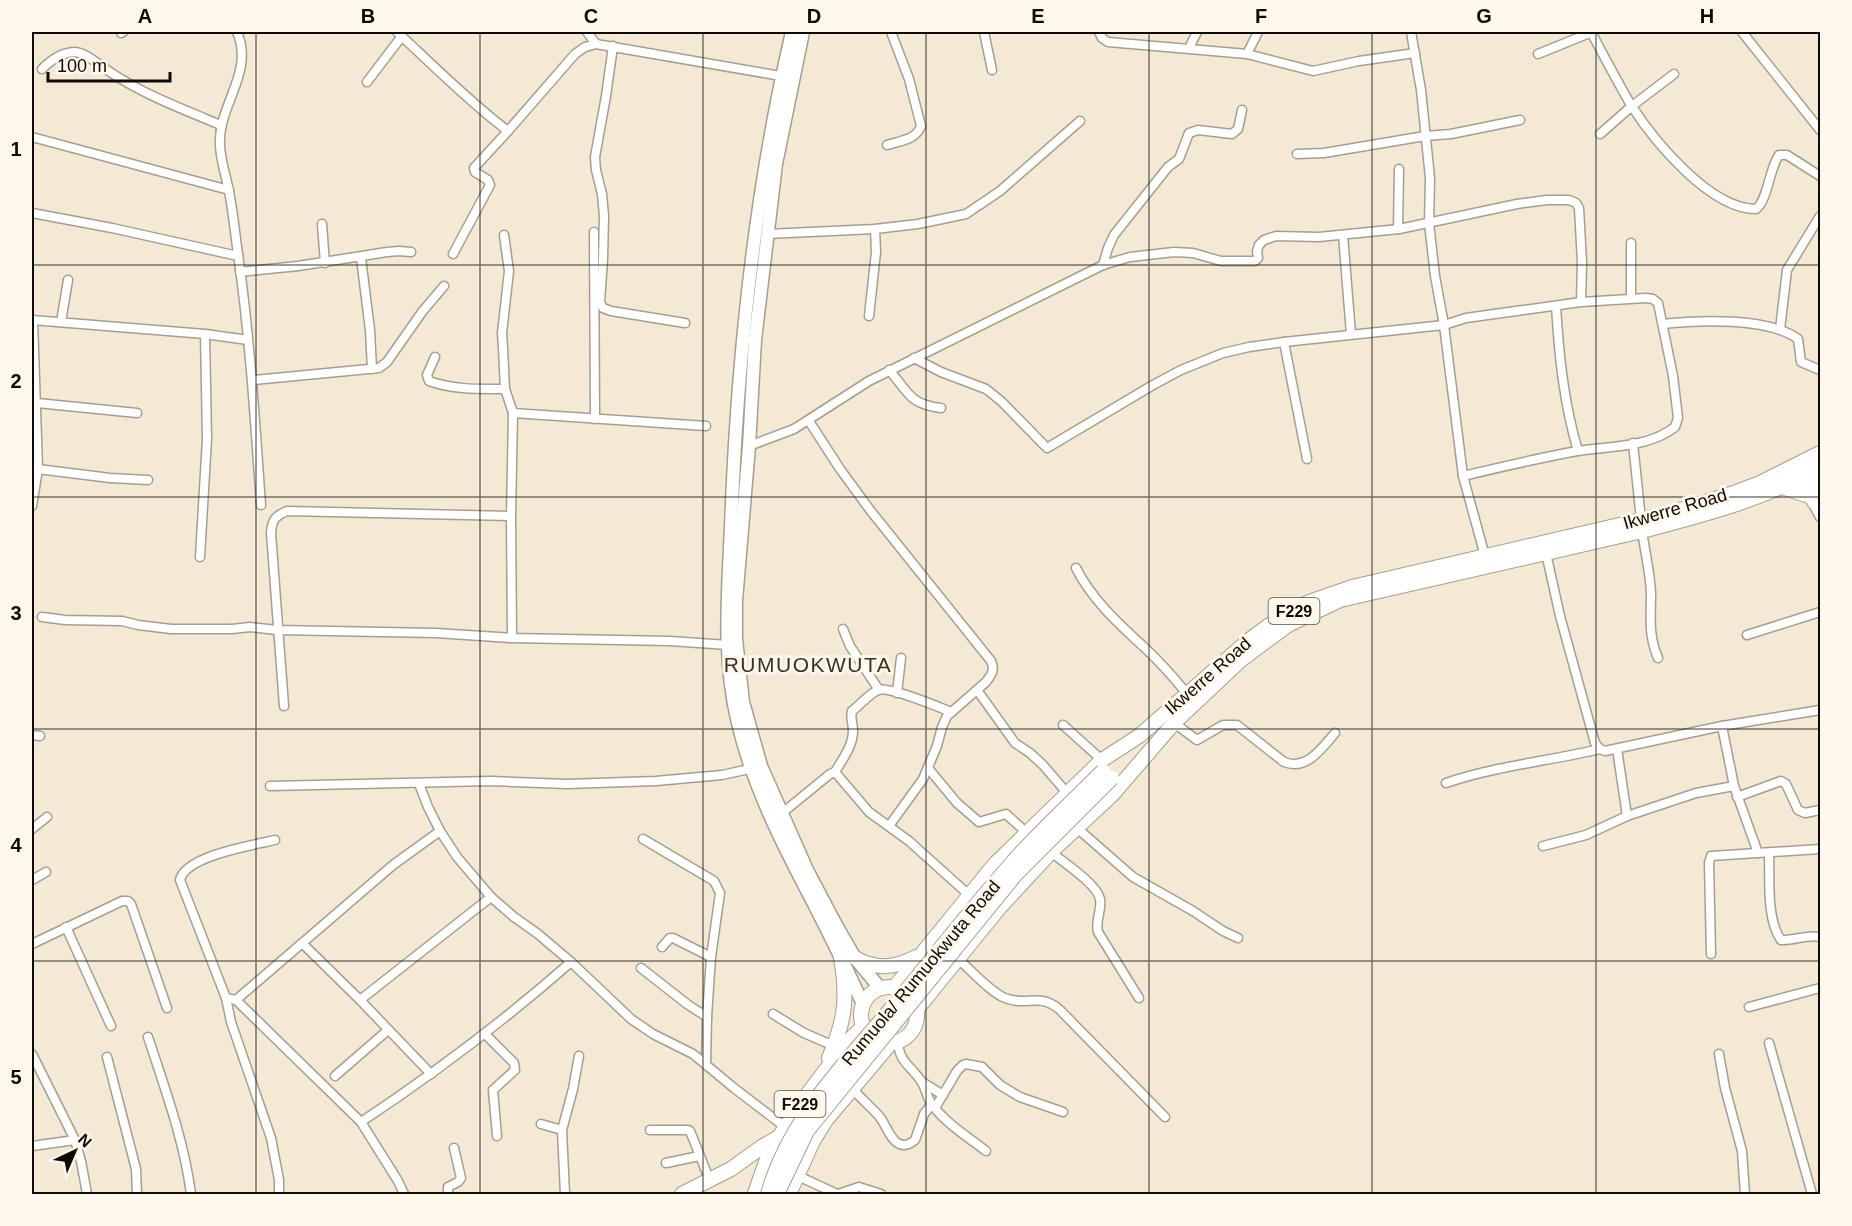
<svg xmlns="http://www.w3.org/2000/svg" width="1852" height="1226" viewBox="0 0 1852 1226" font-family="Helvetica,sans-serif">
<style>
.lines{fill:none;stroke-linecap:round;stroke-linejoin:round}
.street-casing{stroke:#a89e8b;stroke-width:11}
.secondary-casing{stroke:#a89e8b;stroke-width:15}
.primary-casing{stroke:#a89e8b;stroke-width:16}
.street{stroke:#fff;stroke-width:8}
.secondary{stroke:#fff;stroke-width:12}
.primary{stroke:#fff;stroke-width:14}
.primary-bridge-casing{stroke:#a89e8b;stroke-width:16;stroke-linecap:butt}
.primary-bridge{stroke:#fff;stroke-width:14}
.grid{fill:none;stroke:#0f0b05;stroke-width:1.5;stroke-opacity:0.55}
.labels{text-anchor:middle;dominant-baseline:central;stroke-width:6;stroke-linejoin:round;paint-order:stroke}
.shield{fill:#fef7eb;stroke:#57524a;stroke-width:1.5}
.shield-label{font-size:16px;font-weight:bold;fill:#0f0b05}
.street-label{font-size:18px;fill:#0f0b05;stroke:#fef7eb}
.quarter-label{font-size:21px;letter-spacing:1.5px;fill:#3b3222;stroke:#fef7eb}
.neatline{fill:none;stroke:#0f0b05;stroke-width:2}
.grid-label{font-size:20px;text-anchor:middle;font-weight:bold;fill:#0f0b05}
</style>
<rect width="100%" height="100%" fill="#f4e9d5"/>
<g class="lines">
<g class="street-casing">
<g id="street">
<path d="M 237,32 C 255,73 217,106 220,146 C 221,162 226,176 229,191 C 233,212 235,233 238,254 C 250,338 255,421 261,505"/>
<path d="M 397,32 C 433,65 468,101 508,131 L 575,54 L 585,47 L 596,44 L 781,76"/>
<path d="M 587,32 L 596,44"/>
<path d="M 984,32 L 992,70"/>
<path d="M 1099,32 L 1102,38 L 1108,42 L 1247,54 L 1313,71 L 1359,61 L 1415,53"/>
<path d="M 1411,32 L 1421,90 L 1430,178 L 1429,223 L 1435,276 L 1444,325 L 1463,476 L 1485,556"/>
<path d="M 1591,32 C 1604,56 1617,81 1631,105 C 1654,141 1710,209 1756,209 C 1768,200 1769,169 1779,155 L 1787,155 L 1820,176"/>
<path d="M 1742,32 L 1820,130"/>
<path d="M 121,33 L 123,32"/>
<path d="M 613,46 L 606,96 L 595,157 L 596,170 L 602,194 L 604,216 L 603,259 L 600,302 L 603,308 L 611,311 L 685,323"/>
<path d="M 1189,48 L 1197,32"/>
<path d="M 1247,54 L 1258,32"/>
<path d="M 1538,54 L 1592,32"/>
<path d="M 42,69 C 51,60 62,52 75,52 C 86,53 98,64 107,70 C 142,94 182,109 221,125"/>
<path d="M 367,82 L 402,36"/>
<path d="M 1600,134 L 1632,106 L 1674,74"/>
<path d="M 32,137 L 229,190"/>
<path d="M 887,145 C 900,141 916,140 921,126 L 909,79 L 891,32"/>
<path d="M 1297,154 L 1324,153 L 1425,136 L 1451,134 L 1520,120"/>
<path d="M 32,213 L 112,228 L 238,256"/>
<path d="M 322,224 L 325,263"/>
<path d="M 1398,229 L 1399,169"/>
<path d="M 594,232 L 595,419"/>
<path d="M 767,234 L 875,229 L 918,224 L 966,214 L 1000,191 L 1080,121"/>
<path d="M 504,235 L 509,271 L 502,333 L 503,348 L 505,389 L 513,413 L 511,516 L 512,638"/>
<path d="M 1343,235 L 1351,334"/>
<path d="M 453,254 L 490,185 L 488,180 L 475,172 L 474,168 L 508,131"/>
<path d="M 361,258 L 370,330 L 372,369"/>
<path d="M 1103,265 L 1108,248 L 1114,235 L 1168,167 L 1179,159 L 1189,133 L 1198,130 L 1232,134 L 1238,129 L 1242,110"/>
<path d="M 240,272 L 298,266 L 387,252 L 399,251 L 411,252"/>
<path d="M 1631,298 L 1631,243"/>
<path d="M 1556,306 C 1559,356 1564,404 1578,451"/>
<path d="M 869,316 L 876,252 L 875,229"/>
<path d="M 32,320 L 205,334 L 248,340"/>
<path d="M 61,322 L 68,280"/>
<path d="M 1663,324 C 1699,320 1768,317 1798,339 L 1801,362 L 1820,370"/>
<path d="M 1780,329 L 1787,270 L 1820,216"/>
<path d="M 1284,342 L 1307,459"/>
<path d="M 435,357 L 427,375 L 429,381 C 454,390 479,389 505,389"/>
<path d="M 914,358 L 941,372 L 986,389 L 1001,401 L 1047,448 L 1153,385 L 1181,370 L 1223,353 L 1249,347 L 1284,342 L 1444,325 L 1466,318 L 1581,302 L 1646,298 L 1653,299 L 1658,303 L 1673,376 L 1678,418 L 1675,427 C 1648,448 1609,446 1577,451 C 1539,458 1501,467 1463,476"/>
<path d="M 889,370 C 909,392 908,404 941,408"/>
<path d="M 253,380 L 379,368 L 387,362 L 422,312 L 444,286"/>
<path d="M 37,403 L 137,413"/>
<path d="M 513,413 L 706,426"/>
<path d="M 809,421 L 840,469 L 870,510 L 991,661 C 995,670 992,674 986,682 L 947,716 L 942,727 L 937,746 L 923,779 L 889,826"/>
<path d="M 1633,443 L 1641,520"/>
<path d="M 749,446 L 794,429 L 869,381 L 1103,265 L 1130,257 L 1174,252 L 1193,253 L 1221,261 L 1255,261 L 1258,258 L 1257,251 L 1259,245 L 1264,240 L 1276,236 L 1319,237 L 1399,229 L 1517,204 L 1547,200 L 1569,200 L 1576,203 L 1579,208 L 1582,262 L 1581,302"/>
<path d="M 38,469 L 110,478 L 148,480"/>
<path d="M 1797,475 L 1820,517"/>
<path d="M 32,506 L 38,469 L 33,320"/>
<path d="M 1642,531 C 1645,552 1650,572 1651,593 C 1651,616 1648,635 1658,658"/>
<path d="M 1546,553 L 1560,616 L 1595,743 L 1600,749"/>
<path d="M 200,557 L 207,439 L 205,334"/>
<path d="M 1076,568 C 1092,600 1120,625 1146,649 C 1161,663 1175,679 1188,695"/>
<path d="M 42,617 L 65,620 L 122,621 L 138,625 L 171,629 L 232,629 L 250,627 L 277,630 L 436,633 L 512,638 L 670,641 L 728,645"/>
<path d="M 843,629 L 850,646 L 879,690"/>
<path d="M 1747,635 L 1820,612"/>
<path d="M 977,690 L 1015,743 L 1030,753 L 1043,765 L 1067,793"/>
<path d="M 897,693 L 901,658"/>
<path d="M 284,706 L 271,533 C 272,520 275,516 287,511 L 511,516"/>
<path d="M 1174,723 L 1197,740 L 1223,725 L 1237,725 L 1284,762 C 1307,771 1322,748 1335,733"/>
<path d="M 1063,725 L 1102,760"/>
<path d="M 1722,726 L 1734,786 L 1758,853"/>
<path d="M 32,735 L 40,736"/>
<path d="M 1617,749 L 1627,816"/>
<path d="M 928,768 L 957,803 L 979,822 L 1006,814 L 1027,833"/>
<path d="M 835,772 L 869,812 L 909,841 L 969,895"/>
<path d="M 1446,783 C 1496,766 1549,761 1600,749 L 1605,751 L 1722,726 L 1820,710"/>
<path d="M 419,784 L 428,807 L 440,831 L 457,857 L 491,897 L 514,917 L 538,934 L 571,962 L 631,1019 L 653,1034 L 693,1054 L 734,1088 L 785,1127"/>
<path d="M 270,786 L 491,781 L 567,784 L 656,781 L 722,775 L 754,768"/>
<path d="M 1737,797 L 1781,781 L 1786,784 L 1798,810 L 1805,813 L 1820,810"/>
<path d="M 781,814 L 830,774 L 835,772 C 842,760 853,746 853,731 C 853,723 850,718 852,711 C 860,705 869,694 878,690 C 888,686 939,707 951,712"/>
<path d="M 1077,828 L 1133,877 L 1193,911 L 1223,931 L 1238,938"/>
<path d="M 32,829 L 47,817"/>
<path d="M 643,839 L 714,881 L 720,893 L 711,957 L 707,1017 L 706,1065"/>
<path d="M 275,840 C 253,845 185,856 180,880 L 226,998 L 231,1022 L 271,1138 L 279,1180 L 279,1194"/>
<path d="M 1543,846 L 1586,835 L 1627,816 L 1696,793 L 1734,786"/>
<path d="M 1051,852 C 1063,862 1097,884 1100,899 C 1102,910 1095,921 1098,932 L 1139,998"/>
<path d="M 1769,853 C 1770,878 1766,919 1781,940 C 1794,941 1807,934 1820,937"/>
<path d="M 32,880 L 46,872"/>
<path d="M 66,927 L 111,1026"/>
<path d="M 302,943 L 360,1000 L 431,1074"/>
<path d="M 32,944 L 122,901 L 128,901 L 131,904 L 167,1008"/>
<path d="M 662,947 L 670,938 L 673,938 L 711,957"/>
<path d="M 1711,954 L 1709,863 L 1711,856 L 1820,849"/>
<path d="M 958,959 C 971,970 990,992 1005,998 C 1027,1007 1038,992 1059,1009 L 1165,1117"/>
<path d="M 641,968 L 687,1004 L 707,1017"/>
<path d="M 226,998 L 236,1000 L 361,1122 L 398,1181 L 404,1194"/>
<path d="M 236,1000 L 393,865 L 440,831"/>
<path d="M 360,1000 L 491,897"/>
<path d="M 1749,1007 L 1820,988"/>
<path d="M 773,1014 L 804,1033 L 834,1046"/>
<path d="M 485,1034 L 514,1063 L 515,1070 L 493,1090 L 497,1136"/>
<path d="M 148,1037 C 165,1089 184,1140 191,1194"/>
<path d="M 898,1042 C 899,1062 911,1066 921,1081 C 926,1088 927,1099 933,1106 C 947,1124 968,1137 986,1151"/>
<path d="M 1769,1043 L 1812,1194"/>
<path d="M 32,1054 L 75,1140 L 81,1161 L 87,1194"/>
<path d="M 1719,1054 L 1725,1088 L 1742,1151 L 1745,1194"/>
<path d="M 107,1057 L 136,1169 L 137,1194"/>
<path d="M 335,1076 L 388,1030"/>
<path d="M 922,1082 L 943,1095"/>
<path d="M 852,1088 C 860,1098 870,1106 879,1116 C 888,1126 894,1157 915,1140 L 924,1114 L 931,1105"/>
<path d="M 935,1108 L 957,1071 L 963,1065 L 966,1064 L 982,1067 L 1000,1085 L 1020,1097 L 1063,1112"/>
<path d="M 361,1122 C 435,1073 505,1020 571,962"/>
<path d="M 541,1124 L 562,1130"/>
<path d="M 650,1130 L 688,1130 L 690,1131 L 710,1181"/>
<path d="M 32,1146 L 75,1140"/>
<path d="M 666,1163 L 699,1156"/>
<path d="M 796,1175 L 837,1194"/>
<path d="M 448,1194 L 448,1187 L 458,1182 L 461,1178 L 454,1148"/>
<path d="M 565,1194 L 562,1130 L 573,1089 L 579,1056"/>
<path d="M 838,1194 L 859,1187 L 881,1194"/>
</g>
</g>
<g class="secondary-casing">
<g id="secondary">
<path d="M 792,32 C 754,194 737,361 731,527 C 728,592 722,659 738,723 C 753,787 784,847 814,904 C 831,937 847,970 863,1004"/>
<path d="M 803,32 L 776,164 L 755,340 L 749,446 L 736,601 L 736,639 L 743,702 L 761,766 L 807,870 L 836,925 L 855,958 L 880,988"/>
</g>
</g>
<g class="primary-casing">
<g id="primary">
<path d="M 1812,472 L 1814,502"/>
<path d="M 1782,487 L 1809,496"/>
<path d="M 855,958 C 876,970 895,968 916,957"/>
<circle cx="889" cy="1015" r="28"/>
<path d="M 894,988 L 995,864 L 1102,760 L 1139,736 L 1248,641 L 1268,626 L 1309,602 L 1352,587 L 1671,513 L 1731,494 L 1760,483 L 1820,453"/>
<path d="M 917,1009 L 1000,907 L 1051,852 L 1112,795 L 1174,723 L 1242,659 L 1288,625 L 1340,600 L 1642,531 C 1703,515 1766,499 1820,467"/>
<path d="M 829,1058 C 845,1021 848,998 841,958"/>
<path d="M 755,1193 L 767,1159 L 779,1137 L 800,1104 L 847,1042 L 864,1026"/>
<path d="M 682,1194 L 731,1169 L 763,1146 L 779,1137"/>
<path d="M 789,1194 L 813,1141 L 826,1120 L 890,1044"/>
</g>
</g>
<use href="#street" class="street"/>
<use href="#secondary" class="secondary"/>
<use href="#primary" class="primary"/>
<g class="primary-bridge-casing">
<g id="primary-bridge">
<path d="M 768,1194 C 789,1119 847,1061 896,1003 C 937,953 976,903 1019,855 C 1046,826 1075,799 1103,771"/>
<path d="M 777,1194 L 807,1131 L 1016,874 L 1112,778"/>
</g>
</g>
<use href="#primary-bridge" class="primary-bridge"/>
</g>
<path class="grid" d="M 256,32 L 256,1194M 480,32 L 480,1194M 703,32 L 703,1194M 926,32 L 926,1194M 1149,32 L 1149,1194M 1372,32 L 1372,1194M 1596,32 L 1596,1194M 32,265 L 1820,265M 32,497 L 1820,497M 32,729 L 1820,729M 32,961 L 1820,961"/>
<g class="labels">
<g class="shield">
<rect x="1268.5" y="598" width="51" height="26" rx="4.5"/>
<rect x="774.5" y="1091" width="51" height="26" rx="4.5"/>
</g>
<g class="shield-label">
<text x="1294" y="611">F229</text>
<text x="800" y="1104">F229</text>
</g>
<g class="street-label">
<text transform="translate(1675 509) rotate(-16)">Ikwerre Road</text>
<text transform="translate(1208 676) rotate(-41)">Ikwerre Road</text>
<text transform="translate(921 973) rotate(-50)">Rumuola/ Rumuokwuta Road</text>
</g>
<g class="quarter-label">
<text x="808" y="664">RUMUOKWUTA</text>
</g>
</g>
<rect width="1852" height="1226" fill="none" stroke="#fef7eb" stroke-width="66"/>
<g transform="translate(75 1151) rotate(44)" stroke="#fef7eb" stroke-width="4.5" paint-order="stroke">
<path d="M0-4.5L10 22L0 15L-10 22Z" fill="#0f0b05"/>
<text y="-9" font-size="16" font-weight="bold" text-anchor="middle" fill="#0f0b05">N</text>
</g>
<path d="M48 72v9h122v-9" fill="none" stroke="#0f0b05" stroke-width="3"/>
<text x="57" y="72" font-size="18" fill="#0f0b05" stroke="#fef7eb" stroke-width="4.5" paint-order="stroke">100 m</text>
<rect x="33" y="33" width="1786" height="1160" class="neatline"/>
<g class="grid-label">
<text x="145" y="23">A</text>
<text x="368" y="23">B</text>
<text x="591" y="23">C</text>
<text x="814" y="23">D</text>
<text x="1038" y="23">E</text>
<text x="1261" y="23">F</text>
<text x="1484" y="23">G</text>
<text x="1707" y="23">H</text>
<text x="16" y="156">1</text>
<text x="16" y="388">2</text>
<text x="16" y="620">3</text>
<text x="16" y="852">4</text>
<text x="16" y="1084">5</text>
</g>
</svg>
